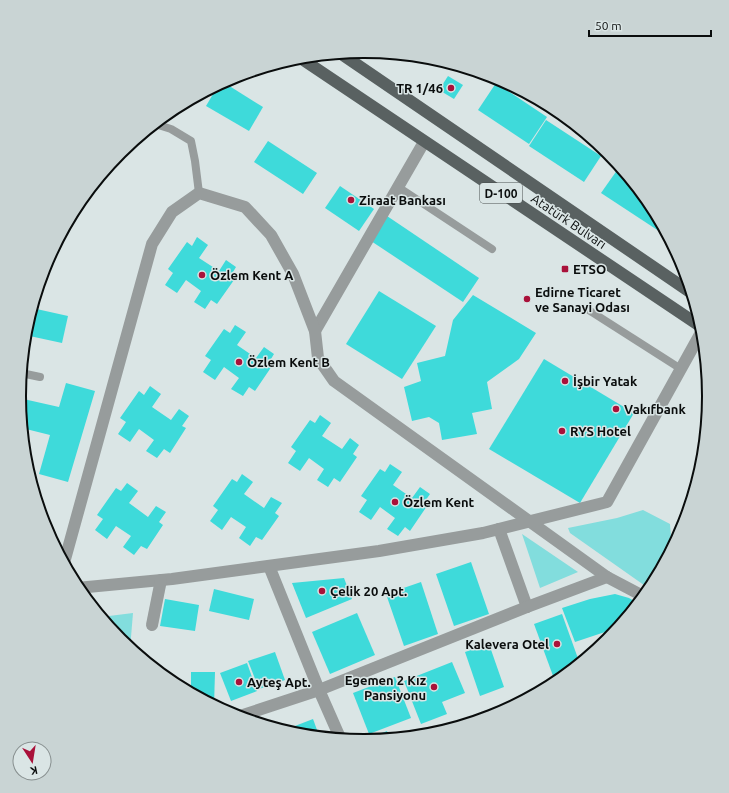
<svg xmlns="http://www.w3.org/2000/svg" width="729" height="793" viewBox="0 0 729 793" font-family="Ubuntu,sans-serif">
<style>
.green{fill:#82dddd}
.building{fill:#3edada}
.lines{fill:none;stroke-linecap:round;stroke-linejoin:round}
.lane{stroke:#979c9c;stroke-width:8}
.street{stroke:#979c9c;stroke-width:12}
.primary{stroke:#596161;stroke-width:12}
.poi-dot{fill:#a9113a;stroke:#dae5e5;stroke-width:1.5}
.labels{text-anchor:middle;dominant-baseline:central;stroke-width:3;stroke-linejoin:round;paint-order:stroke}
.shield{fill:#dae5e5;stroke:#484e4e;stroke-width:1}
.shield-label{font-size:12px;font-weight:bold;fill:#0a0d0d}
.poi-label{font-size:13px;font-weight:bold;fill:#0a0d0d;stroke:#dae5e5;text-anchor:start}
.street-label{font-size:13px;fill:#0a0d0d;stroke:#dae5e5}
.rim{fill:none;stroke:#0a0d0d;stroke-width:2}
</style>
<rect width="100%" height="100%" fill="#dae5e5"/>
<g class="green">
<path d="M 643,510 L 670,524 L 672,550 L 651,590 L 570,533 L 568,528 L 617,518 Z"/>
<path d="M 522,534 L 578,572 L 540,588 Z"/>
<path d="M 133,613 L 130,649 L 120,641 L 101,617 Z"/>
</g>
<g class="building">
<path d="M 448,76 L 463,85 L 454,99 L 439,90 Z"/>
<path d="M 223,82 L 263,107 L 249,131 L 206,106 L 219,84 Z"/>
<path d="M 496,83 L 547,117 L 529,144 L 478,110 Z"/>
<path d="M 546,120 L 601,156 L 584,182 L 529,146 Z"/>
<path d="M 268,141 L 317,173 L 303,194 L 254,162 Z"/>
<path d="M 620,166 L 652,205 L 669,236 L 668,237 L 601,193 Z"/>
<path d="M 340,186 L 374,209 L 359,231 L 325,208 Z"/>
<path d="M 387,216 L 479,278 L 463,302 L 371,241 Z"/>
<path d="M 197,237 L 208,245 L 199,258 L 219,271 L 226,260 L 236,267 L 230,277 L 234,280 L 217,304 L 211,300 L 205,309 L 194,302 L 201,291 L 186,280 L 177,293 L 165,285 L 173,273 L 168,269 L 187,242 L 192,246 Z"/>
<path d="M 379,291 L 436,326 L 402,379 L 346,344 Z"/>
<path d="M 473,295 L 536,333 L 519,359 L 487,382 L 492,409 L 472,413 L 477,434 L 442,440 L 439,423 L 429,417 L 412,421 L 404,387 L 421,381 L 417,363 L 445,356 L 453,320 Z"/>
<path d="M 32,308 L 68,316 L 62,343 L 25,335 Z"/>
<path d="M 235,325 L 246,332 L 237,345 L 256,358 L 264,347 L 274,354 L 268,364 L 272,366 L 255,391 L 249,387 L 243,396 L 231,389 L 239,378 L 224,367 L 215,380 L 203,372 L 211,360 L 205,356 L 224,329 L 230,333 Z"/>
<path d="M 544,359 L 634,413 L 580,503 L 489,449 Z"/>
<path d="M 66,383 L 95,391 L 68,482 L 39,474 L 50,435 L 22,428 L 19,398 L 59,407 Z"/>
<path d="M 150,386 L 161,394 L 152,407 L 171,420 L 179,409 L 189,416 L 182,426 L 186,428 L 170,453 L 164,449 L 157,458 L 146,451 L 154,440 L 139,429 L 130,442 L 118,434 L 126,422 L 120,418 L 139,391 L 144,395 Z"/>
<path d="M 320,415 L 331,423 L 322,436 L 342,449 L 350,438 L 359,445 L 353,454 L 357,457 L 340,482 L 334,478 L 328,487 L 317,480 L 324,469 L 309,458 L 300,471 L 288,463 L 296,451 L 291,447 L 310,420 L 315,423 Z"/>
<path d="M 390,464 L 402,472 L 393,485 L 412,498 L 420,487 L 430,494 L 423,504 L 427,506 L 410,531 L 405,527 L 398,536 L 387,529 L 395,518 L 380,507 L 371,520 L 359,512 L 367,500 L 361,496 L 380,469 L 385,472 Z"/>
<path d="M 242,474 L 253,482 L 244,494 L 264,508 L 271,497 L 282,503 L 275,513 L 279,516 L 262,540 L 256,537 L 250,546 L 239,538 L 246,527 L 231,517 L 222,530 L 210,521 L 218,510 L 213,506 L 232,479 L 237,482 Z"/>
<path d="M 127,483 L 138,491 L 129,503 L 148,517 L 156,506 L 166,512 L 159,522 L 163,525 L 147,549 L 141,546 L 134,555 L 123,547 L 131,536 L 116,526 L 107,539 L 95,530 L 103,519 L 97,515 L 116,488 L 121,491 Z"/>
<path d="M 471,562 L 489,614 L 454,626 L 436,574 Z"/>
<path d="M 344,578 L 352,599 L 306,618 L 292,583 Z"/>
<path d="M 421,582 L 438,634 L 404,646 L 386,594 Z"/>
<path d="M 214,589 L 254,599 L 249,620 L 209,611 Z"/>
<path d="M 615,594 L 629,598 L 639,604 L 616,633 L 611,630 L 575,642 L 562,608 L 590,599 Z"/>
<path d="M 165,599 L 199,605 L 195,631 L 160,626 Z"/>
<path d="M 357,613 L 375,655 L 330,674 L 312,632 Z"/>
<path d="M 562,614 L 580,664 L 556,684 L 534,624 Z"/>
<path d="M 123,634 L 125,644 L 115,635 Z"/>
<path d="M 489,644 L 504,687 L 480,696 L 465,652 Z"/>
<path d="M 275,652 L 285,680 L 259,689 L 248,661 Z"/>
<path d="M 452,662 L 465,693 L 442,702 L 447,714 L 421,724 L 404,681 Z"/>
<path d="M 247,663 L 257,691 L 231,701 L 220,673 Z"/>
<path d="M 191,672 L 215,672 L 214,706 L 191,693 Z"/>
<path d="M 395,677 L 411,718 L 369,734 L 353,693 Z"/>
<path d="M 170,681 L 187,683 L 186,691 L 172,684 Z"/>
<path d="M 313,719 L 320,738 L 297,735 L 282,731 Z"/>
<path d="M 387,731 L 390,739 L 360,742 Z"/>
</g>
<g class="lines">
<g class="lane">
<path d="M 155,124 L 171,129 L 191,141 L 195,161 L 199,193"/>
<path d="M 398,187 L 492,249"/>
<path d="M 587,309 L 681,369"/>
<path d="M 21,373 L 40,377"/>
</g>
<g class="street">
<path d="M 315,331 L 424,142"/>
<path d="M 499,529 L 527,607"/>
<path d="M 64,563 L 152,244 L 172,212 L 199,193 L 245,207 L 271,235 L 293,274 L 315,331 L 318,358 L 334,381 L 607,577 L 645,597"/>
<path d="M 269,566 L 319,690 L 341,740"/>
<path d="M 77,588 L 172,579 L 379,551 L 483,533 L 607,502 L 703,329"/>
<path d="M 152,625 L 161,580"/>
<path d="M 237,717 L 319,690 L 527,607 L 607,577"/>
</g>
<g class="primary">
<path d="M 340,53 L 693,294"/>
<path d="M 299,57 L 703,328"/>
</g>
</g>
<g class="poi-dot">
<circle cx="451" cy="88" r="4"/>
<circle cx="351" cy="200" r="4"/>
<rect x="561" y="265" width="8" height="8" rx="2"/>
<circle cx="202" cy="275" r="4"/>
<circle cx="527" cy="299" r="4"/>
<circle cx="239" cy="362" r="4"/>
<circle cx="565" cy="381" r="4"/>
<circle cx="616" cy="409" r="4"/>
<circle cx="562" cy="431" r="4"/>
<circle cx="395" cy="502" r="4"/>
<circle cx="322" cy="591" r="4"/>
<circle cx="557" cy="644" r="4"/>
<circle cx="239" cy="682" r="4"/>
<circle cx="434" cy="687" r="4"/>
</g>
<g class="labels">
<rect class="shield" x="480" y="183" width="42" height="20" rx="3"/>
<g class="shield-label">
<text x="501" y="193">D-100</text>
</g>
<g class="poi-label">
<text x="443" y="88" text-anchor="end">TR 1/46</text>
<text x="359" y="200">Ziraat Bankası</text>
<text x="573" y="269">ETSO</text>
<text x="210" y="275">Özlem Kent A</text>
<text x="535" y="292">Edirne Ticaret<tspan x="535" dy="15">ve Sanayi Odası</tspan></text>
<text x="247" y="362">Özlem Kent B</text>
<text x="573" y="381">İşbir Yatak</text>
<text x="624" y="409">Vakıfbank</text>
<text x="570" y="431">RYS Hotel</text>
<text x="403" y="502">Özlem Kent</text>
<text x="330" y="591">Çelik 20 Apt.</text>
<text x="549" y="644" text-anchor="end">Kalevera Otel</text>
<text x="426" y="680" text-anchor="end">Egemen 2 Kız<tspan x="426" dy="15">Pansiyonu</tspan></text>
<text x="247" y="682">Ayteş Apt.</text>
</g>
<g class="street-label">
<text transform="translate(569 221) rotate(34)">Atatürk Bulvarı</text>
</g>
</g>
<path d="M0 0H729V793H0ZM26 396a338 338 0 1 1 676 0a338 338 0 1 1-676 0Z" fill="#c9d4d4" fill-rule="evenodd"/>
<path class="rim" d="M26 396a338 338 0 1 1 676 0a338 338 0 1 1-676 0Z"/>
<g transform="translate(32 761) rotate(168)"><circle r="19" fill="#dae5e5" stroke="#878f8f"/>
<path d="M0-3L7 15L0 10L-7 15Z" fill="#a9113a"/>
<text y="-6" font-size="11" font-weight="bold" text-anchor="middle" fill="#0a0d0d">K</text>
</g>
<path d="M589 30v6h122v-6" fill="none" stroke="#0a0d0d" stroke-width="2"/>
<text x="595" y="30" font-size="12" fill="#0a0d0d" stroke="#dae5e5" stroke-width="3" paint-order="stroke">50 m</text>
</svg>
